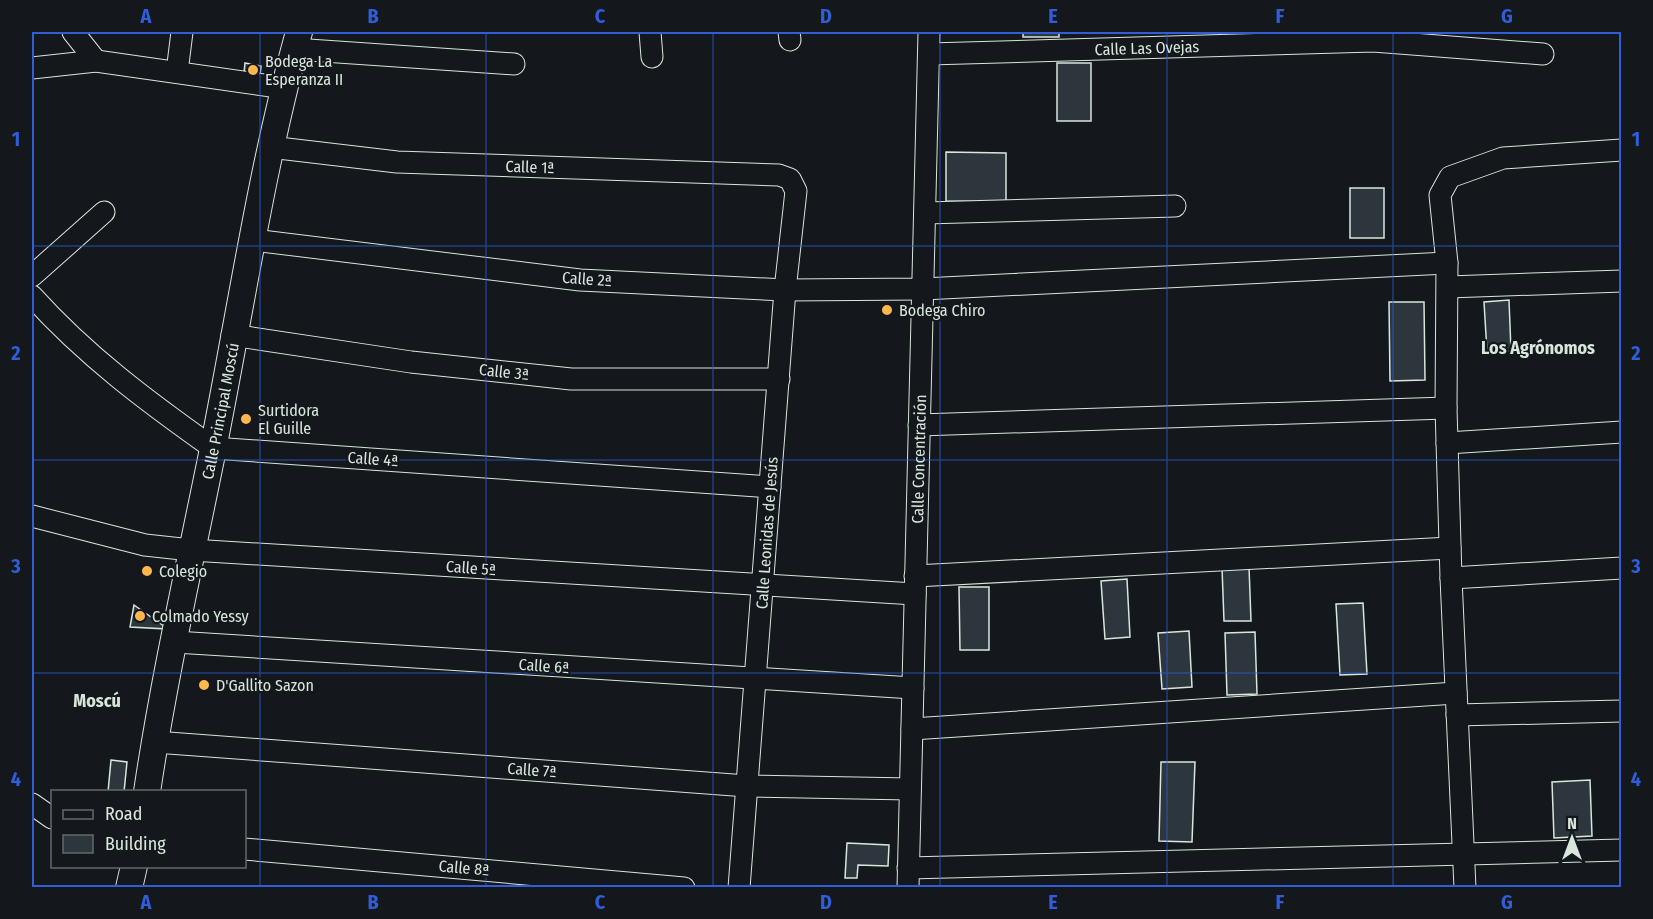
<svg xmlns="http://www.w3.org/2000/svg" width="1653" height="919" viewBox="0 0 1653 919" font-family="'Fira Sans Condensed',sans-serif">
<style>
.building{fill:#2c363c;stroke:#d8e6dc;stroke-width:1.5}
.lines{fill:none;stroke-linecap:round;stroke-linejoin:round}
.minor-casing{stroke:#d8e6dc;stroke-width:23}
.tertiary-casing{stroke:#d8e6dc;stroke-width:28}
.minor{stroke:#14181c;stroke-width:21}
.tertiary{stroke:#14181c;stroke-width:26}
.grid{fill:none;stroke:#305dd8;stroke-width:1.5;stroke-opacity:0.55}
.poi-dot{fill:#ffb74d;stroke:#14181c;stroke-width:2}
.labels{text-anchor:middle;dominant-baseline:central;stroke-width:4.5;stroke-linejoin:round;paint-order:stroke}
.street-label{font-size:16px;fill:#d8e6dc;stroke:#14181c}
.poi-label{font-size:16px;fill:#d8e6dc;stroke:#14181c;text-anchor:start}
.neighbourhood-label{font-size:18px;font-weight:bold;fill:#d8e6dc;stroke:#14181c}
.neatline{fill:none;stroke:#305dd8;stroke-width:2}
.grid-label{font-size:20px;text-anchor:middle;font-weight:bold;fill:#305dd8}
</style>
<rect width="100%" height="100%" fill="#14181c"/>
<g class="building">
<rect x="1023" y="32" width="36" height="5"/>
<path d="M 245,63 L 261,66 L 260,76 L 244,73 Z"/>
<rect x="1057" y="63" width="34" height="58"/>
<path d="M 946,152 L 1006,153 L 1006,202 L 946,201 Z"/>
<rect x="1350" y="188" width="34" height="50"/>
<path d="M 1509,300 L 1511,351 L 1487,352 L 1484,302 Z"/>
<path d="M 1389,302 L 1424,302 L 1425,380 L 1390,381 Z"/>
<path d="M 1249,567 L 1251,621 L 1224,621 L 1222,568 Z"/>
<path d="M 1127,579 L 1130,637 L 1105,639 L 1101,581 Z"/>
<path d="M 959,587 L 989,587 L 989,650 L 960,650 Z"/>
<path d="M 1363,603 L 1367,674 L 1340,675 L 1336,604 Z"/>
<path d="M 134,605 L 168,629 L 130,627 Z"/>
<path d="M 1189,631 L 1192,687 L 1162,689 L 1158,633 Z"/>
<path d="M 1255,632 L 1257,694 L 1227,695 L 1225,633 Z"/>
<path d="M 111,760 L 127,762 L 124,792 L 108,792 Z"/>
<path d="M 1161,762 L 1195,762 L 1192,842 L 1159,841 Z"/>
<path d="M 1590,780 L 1592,836 L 1554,838 L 1552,782 Z"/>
<path d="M 847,843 L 889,845 L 888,866 L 858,865 L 857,878 L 845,878 Z"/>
</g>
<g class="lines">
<g class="minor-casing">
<g id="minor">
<path d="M 73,32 L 96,61"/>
<path d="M 650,32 L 652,57"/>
<path d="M 789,32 L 790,40"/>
<path d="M 294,49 L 514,64"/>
<path id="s1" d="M 929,54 L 1373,41 L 1543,54"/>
<path d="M 32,68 L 96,61 L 285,88"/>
<path d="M 177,72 L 182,32"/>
<path d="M 270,147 L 397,162 L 779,175 L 790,179 L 796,191 L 785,290 L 739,888"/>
<path d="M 925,213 L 1175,206"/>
<path d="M 253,240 L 580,280 L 785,290 L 923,289 L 1447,263"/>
<path d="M 32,276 L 104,212"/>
<path d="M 1448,287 L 1622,281"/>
<path d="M 32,296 C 86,356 148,402 213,448 L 770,487"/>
<path d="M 232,335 L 411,362 L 571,379 L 779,379"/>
<path d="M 919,425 L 1446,408"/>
<path d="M 1447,443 L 1622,432"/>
<path d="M 32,516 L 145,545 L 191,550 L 915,594"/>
<path d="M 915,576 L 1450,548"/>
<path d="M 1451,578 L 1622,568"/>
<path d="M 175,642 L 913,688"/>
<path d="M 1457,715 L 1622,711"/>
<path d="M 912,729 L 1456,693"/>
<path d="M 155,742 L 747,786 L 910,789"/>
<path d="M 32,804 L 52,818"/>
<path d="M 244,849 L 684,888"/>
<path d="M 908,868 L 1622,850"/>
<path id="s2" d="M 908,888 L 929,32"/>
<path d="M 1465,888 L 1451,578 L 1446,408 L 1447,263 L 1440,195 L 1450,177 L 1503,158 L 1622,150"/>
</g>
</g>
<g class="tertiary-casing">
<g id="tertiary">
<path id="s3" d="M 147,792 C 164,677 190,563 213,449 C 241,309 261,169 299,32"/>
<path d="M 129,888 L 134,866"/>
</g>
</g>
<use href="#minor" class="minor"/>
<use href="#tertiary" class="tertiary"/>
</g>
<path class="grid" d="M 260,32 L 260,888M 486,32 L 486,888M 713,32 L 713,888M 940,32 L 940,888M 1167,32 L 1167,888M 1393,32 L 1393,888M 32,246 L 1622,246M 32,460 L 1622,460M 32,673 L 1622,673"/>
<g class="poi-dot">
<circle cx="253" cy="70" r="6"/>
<circle cx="887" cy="310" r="6"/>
<circle cx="246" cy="419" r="6"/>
<circle cx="147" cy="571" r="6"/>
<circle cx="140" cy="616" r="6"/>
<circle cx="204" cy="685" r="6"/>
</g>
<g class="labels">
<g class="street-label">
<text stroke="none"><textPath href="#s1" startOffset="218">Calle Las Ovejas</textPath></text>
<text transform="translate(530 167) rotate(2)">Calle 1ª</text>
<text transform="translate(587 279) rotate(4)">Calle 2ª</text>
<text transform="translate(504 372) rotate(6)">Calle 3ª</text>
<text stroke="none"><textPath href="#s3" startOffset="388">Calle Principal Moscú</textPath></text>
<text transform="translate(373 459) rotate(4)">Calle 4ª</text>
<text stroke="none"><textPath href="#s2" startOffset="429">Calle Concentración</textPath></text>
<text transform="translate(767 533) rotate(-86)">Calle Leonidas de Jesús</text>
<text transform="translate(471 568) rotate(4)">Calle 5ª</text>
<text transform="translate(544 666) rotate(4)">Calle 6ª</text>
<text transform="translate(532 770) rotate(4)">Calle 7ª</text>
<text transform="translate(464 868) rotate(5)">Calle 8ª</text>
</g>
<g class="poi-label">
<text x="265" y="61">Bodega La<tspan x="265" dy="18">Esperanza II</tspan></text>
<text x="899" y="310">Bodega Chiro</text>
<text x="258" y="410">Surtidora<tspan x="258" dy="18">El Guille</tspan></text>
<text x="159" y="571">Colegio</text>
<text x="152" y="616">Colmado Yessy</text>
<text x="216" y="685">D'Gallito Sazon</text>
</g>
<g class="neighbourhood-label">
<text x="1538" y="348">Los Agrónomos</text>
<text x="97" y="701">Moscú</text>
</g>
</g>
<rect width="1653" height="919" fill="none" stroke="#14181c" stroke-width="66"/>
<rect x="51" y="790" width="195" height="78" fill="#14181c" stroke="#626a69" stroke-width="1.5"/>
<rect x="63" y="810" width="30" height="9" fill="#14181c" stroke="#626a69" stroke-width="1.5"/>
<text x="105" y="820" font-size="18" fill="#d8e6dc">Road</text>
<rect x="63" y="835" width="30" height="18" fill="#2c363c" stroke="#626a69" stroke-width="1.5"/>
<text x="105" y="850" font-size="18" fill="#d8e6dc">Building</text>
<g transform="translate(1572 838)" stroke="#14181c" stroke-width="4.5" paint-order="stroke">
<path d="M0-4.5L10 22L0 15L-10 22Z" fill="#d8e6dc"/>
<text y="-9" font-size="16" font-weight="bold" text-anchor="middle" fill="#d8e6dc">N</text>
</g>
<rect x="33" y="33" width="1587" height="853" class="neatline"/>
<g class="grid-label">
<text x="146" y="23">A</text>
<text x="373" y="23">B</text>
<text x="600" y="23">C</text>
<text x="826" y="23">D</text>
<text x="1053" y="23">E</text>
<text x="1280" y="23">F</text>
<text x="1507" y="23">G</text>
<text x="16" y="146">1</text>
<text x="1636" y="146">1</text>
<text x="16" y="360">2</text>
<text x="1636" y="360">2</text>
<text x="16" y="573">3</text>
<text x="1636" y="573">3</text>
<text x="16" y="786">4</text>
<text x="1636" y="786">4</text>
<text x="146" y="909">A</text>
<text x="373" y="909">B</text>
<text x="600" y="909">C</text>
<text x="826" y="909">D</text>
<text x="1053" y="909">E</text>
<text x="1280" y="909">F</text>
<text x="1507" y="909">G</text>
</g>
</svg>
